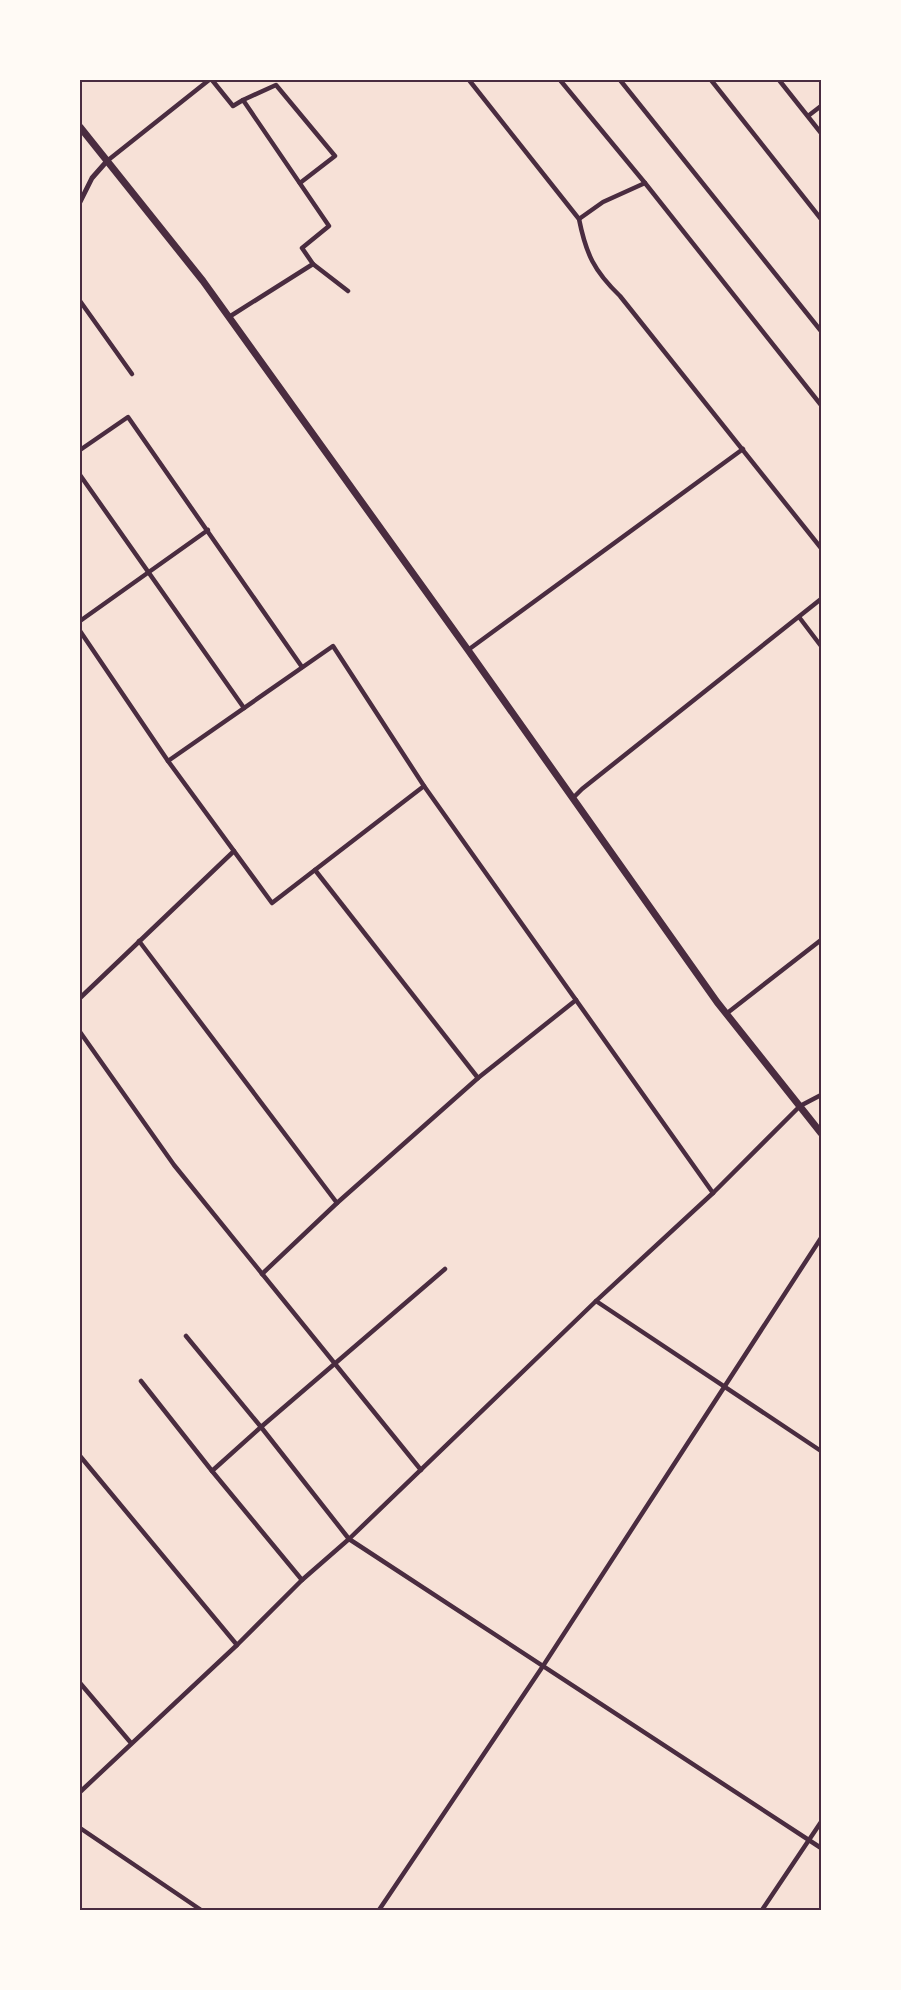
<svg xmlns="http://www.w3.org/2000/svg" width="901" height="1990" viewBox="0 0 901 1990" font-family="Jost,sans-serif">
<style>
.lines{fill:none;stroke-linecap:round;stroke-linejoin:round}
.minor{stroke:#4a2c40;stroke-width:4.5}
.tertiary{stroke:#4a2c40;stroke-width:5}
.trunk{stroke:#4a2c40;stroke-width:7}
.neatline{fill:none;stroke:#4a2c40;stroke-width:2}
</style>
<rect width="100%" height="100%" fill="#f7e1d7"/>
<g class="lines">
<g class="minor">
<path d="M 212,80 L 233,106 L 243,100 L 329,226 L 302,248 L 313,264 L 348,291"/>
<path d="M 469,80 L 579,219 C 586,254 594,271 620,296 L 821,548"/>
<path d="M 560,80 L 645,183 L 821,405"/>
<path d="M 620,80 L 821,331"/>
<path d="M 711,80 L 821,219"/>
<path d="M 779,80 L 821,133"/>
<path d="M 243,100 L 276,85 L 335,156 L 300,183"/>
<path d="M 808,116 L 821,106"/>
<path d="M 107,161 L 209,80"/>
<path d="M 579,219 L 603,202 L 645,183"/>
<path d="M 80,301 L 132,374"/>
<path d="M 229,317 L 313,264"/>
<path d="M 80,450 L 128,417 L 302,667"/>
<path d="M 80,475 L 244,708"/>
<path d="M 799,617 L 821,646"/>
<path d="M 80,621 L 208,530"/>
<path d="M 80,631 L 168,761 L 272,903 L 424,786"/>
<path d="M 468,650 L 743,449"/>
<path d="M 168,761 L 333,646 L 424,786 L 713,1193"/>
<path d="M 573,798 L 582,789 L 821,599"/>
<path d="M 315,870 L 478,1078"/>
<path d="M 139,941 L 337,1203 L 478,1078 L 576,1000"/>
<path d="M 80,998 L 234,851"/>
<path d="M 726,1014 L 821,940"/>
<path d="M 80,1032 L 174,1165 L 421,1470"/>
<path d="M 262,1274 L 337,1203"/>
<path d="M 596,1301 L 821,1451"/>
<path d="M 186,1336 L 261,1427 L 349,1539 L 821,1848"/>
<path d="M 141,1381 L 212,1471 L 302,1580"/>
<path d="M 80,1456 L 237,1645"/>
<path d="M 212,1471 L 261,1427 L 445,1269"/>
<path d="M 80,1683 L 131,1743"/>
<path d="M 80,1792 L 237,1645 L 302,1580 L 349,1539 L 596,1301 L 713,1193 L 800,1106 L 821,1095"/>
<path d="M 80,1828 L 201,1910"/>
<path d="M 379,1910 L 543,1666 L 821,1238"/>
<path d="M 762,1910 L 821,1822"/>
</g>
<path class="tertiary" d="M 80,202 L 92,178 L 107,161"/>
<path class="trunk" d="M 80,127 L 203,281 L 468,650 L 717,1002 L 821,1133"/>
</g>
<rect width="901" height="1990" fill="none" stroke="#fffaf5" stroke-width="162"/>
<rect x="81" y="81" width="739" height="1828" class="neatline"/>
</svg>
